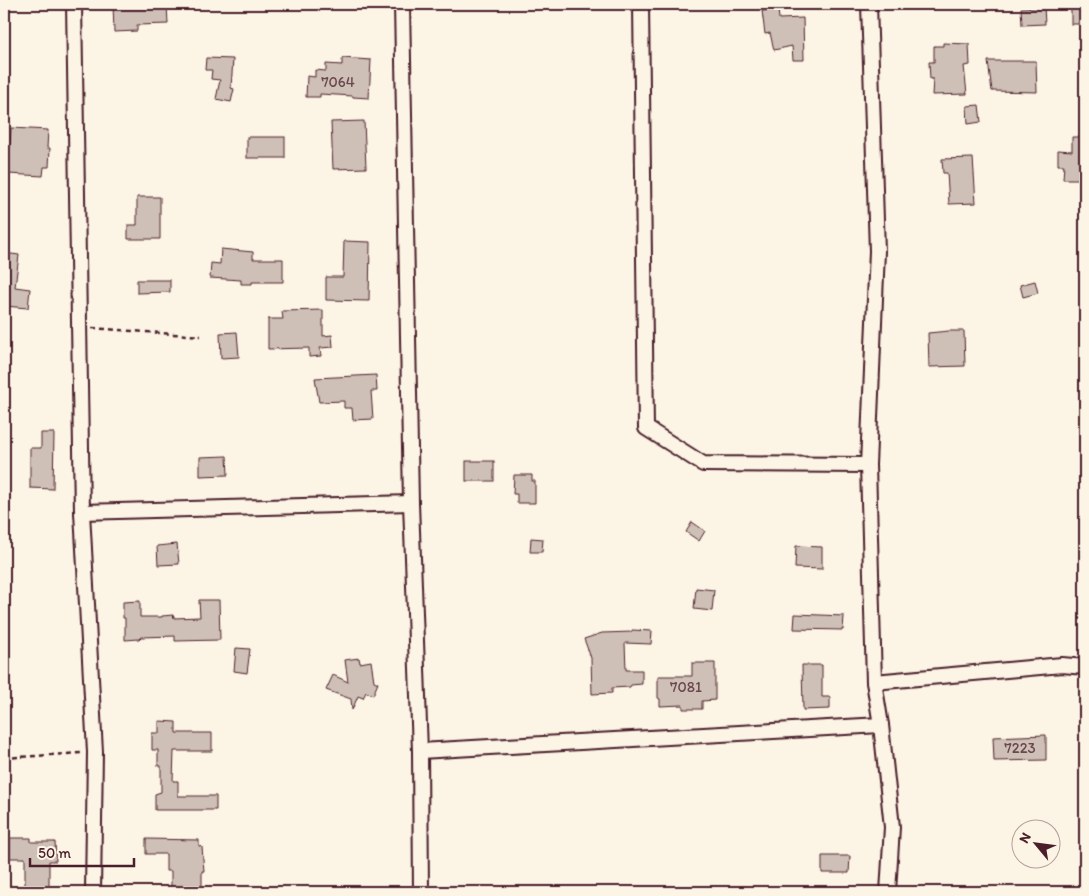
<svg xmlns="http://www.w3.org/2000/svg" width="1089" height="896" viewBox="0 0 1089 896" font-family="Itim,sans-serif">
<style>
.building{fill:#cfc0b7;stroke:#4a1f2b}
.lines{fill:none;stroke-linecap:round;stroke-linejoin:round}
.minor-casing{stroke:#4a1f2b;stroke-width:18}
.path{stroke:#4a1f2b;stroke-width:2.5;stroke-dasharray:5 4;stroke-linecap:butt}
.minor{stroke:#fcf5e5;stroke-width:14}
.labels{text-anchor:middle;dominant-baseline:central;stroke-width:4;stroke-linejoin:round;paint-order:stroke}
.number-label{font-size:15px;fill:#6b474e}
</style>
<rect width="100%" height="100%" fill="#fcf5e5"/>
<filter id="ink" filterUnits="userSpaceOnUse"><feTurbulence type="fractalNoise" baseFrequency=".02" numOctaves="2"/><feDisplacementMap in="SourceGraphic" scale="10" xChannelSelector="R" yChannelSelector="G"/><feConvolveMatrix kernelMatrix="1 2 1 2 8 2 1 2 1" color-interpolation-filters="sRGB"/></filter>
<g filter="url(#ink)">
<g class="building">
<path d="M 113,4 L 167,4 L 168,24 L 137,25 L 137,31 L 114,32 Z"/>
<path d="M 1044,7 L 1045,24 L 1022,25 L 1021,8 Z"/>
<rect x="1071" y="8" width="14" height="16"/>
<path d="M 778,9 L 779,19 L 803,18 L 804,60 L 793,60 L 792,46 L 774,50 L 770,33 L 765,34 L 762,11 Z"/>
<path d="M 943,43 L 969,44 L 970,65 L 964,66 L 967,94 L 932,95 L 933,79 L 930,79 L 929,62 L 934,62 L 934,46 L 943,46 Z"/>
<path d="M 206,58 L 233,59 L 231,88 L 234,89 L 231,102 L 216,99 L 220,80 L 211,79 L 212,70 L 205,70 Z"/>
<path d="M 342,58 L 371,60 L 369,98 L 353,97 L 353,96 L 320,94 L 320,97 L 306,97 L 307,76 L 315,77 L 315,70 L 326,71 L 326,64 L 342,65 Z"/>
<path d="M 988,61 L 1036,61 L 1037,92 L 992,91 Z"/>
<path d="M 979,105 L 981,122 L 968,124 L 967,106 Z"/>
<path d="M 364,121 L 366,168 L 333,169 L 331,122 Z"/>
<path d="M 11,128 L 48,130 L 47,148 L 50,148 L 49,167 L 44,167 L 43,176 L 8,174 Z"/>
<rect x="247" y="137" width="38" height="21"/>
<path d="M 1072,137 L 1085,137 L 1085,179 L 1063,179 L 1064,165 L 1058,165 L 1058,150 L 1072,151 Z"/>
<path d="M 973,158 L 976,203 L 949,204 L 947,173 L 943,173 L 942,159 Z"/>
<path d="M 137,197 L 160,197 L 160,239 L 128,239 L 128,225 L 137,225 Z"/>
<path d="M 344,241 L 370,242 L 369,301 L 326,300 L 326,277 L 343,277 Z"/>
<path d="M 221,249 L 253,252 L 253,259 L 283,259 L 283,282 L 252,282 L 252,284 L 241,284 L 241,280 L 210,278 L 211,263 L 220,264 Z"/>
<path d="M 4,253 L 19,255 L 15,287 L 30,289 L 28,308 L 4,306 Z"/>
<path d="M 137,280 L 170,280 L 170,292 L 137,293 Z"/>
<path d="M 1035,281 L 1038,293 L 1023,297 L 1020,285 Z"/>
<path d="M 323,310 L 323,336 L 332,335 L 333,347 L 320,348 L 321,356 L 309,357 L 309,348 L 268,349 L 268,319 L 283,319 L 282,311 Z"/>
<path d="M 949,331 L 964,331 L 965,366 L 929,367 L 928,333 Z"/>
<path d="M 237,332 L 239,357 L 221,358 L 220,333 Z"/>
<path d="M 376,375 L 377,391 L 371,391 L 373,419 L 353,420 L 352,408 L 344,408 L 344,401 L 319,402 L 315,378 Z"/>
<path d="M 41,433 L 54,433 L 53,489 L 30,488 L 30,448 L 41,448 Z"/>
<path d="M 227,456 L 228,475 L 200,476 L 200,457 Z"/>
<rect x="466" y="461" width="28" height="20"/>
<path d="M 514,475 L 532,475 L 532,481 L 535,481 L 535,503 L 517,503 L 517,494 L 513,494 Z"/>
<path d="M 692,522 L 705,531 L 699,541 L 686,532 Z"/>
<path d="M 531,538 L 543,539 L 542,552 L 530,552 Z"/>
<path d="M 177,544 L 179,564 L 158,565 L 157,546 Z"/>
<path d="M 796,546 L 822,547 L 822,569 L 795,568 Z"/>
<path d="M 696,588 L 714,590 L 712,611 L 694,609 Z"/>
<path d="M 199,600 L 219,600 L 220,640 L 175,641 L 175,636 L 141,637 L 139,639 L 125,640 L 125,618 L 123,618 L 123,602 L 140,601 L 140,617 L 162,617 L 162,616 L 173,615 L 174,618 L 200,617 Z"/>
<path d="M 795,614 L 844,616 L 843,630 L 794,629 Z"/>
<path d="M 632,630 L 652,631 L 651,644 L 625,643 L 626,670 L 642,670 L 642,684 L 631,685 L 630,687 L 612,688 L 612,693 L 592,694 L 591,658 L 584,639 L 602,633 L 632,632 Z"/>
<path d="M 236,648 L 250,649 L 247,673 L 234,671 Z"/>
<path d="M 359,658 L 360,663 L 371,661 L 374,681 L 378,683 L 373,695 L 366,692 L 363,698 L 358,696 L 352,710 L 351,699 L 326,690 L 333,675 L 348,682 L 345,660 Z"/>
<path d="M 692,663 L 715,663 L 715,700 L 702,701 L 702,709 L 683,709 L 683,705 L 660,706 L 660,699 L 658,698 L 658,676 L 692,676 Z"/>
<path d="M 802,665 L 822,665 L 822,697 L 830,697 L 830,709 L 803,710 Z"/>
<path d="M 159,721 L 176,722 L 176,733 L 212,733 L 212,751 L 174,751 L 173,781 L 178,781 L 178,796 L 216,796 L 216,810 L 155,810 L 155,794 L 161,792 L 161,766 L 158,766 L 158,750 L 152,750 L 152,733 L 159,733 Z"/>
<path d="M 1046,735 L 1046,760 L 994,761 L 993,737 Z"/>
<path d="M 10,838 L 31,838 L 31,842 L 55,842 L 56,861 L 49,861 L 49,887 L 25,887 L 25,858 L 10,858 Z"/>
<path d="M 146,839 L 199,840 L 199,846 L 202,847 L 204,871 L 202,871 L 202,890 L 171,890 L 171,871 L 166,871 L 166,854 L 146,854 Z"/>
<path d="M 822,856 L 850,856 L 849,873 L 822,873 Z"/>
</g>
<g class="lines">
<g class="minor-casing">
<g id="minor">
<path d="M 74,4 L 82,512 L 95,752 L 93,892"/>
<path d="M 402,4 L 411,503 L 420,751 L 421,892"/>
<path d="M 641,4 L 646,428 L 703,464 L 868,465"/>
<path d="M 869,4 L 877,251 L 868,465 L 874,682 L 881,725 L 892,827 L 888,892"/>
<path d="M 82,512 L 411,503"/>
<path d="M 874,682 L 1062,665 L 1085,667"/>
<path d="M 420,751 L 881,725"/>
</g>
</g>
<g class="path">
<path d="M 92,328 L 201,336"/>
<path d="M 4,758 L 81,753"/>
</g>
<use href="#minor" class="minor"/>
</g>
</g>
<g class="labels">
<g class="number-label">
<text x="338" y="82">7064</text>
<text x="686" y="687">7081</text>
<text x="1020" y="748">7223</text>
</g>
</g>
<rect width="1089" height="896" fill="none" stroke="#fcf5e5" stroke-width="20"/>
<rect x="10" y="10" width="1069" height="876" fill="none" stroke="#4a1f2b" stroke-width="2" filter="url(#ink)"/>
<g transform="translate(1036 844) rotate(299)"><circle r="24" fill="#fcf5e5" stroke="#b59f9b"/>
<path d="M0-4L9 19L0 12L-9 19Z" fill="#4a1f2b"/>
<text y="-8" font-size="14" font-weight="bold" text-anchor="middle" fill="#4a1f2b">N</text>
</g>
<path d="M30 858v8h104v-8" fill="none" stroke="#4a1f2b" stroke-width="2.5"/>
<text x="38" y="858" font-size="15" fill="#4a1f2b" stroke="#fcf5e5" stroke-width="4" paint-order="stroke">50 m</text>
</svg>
